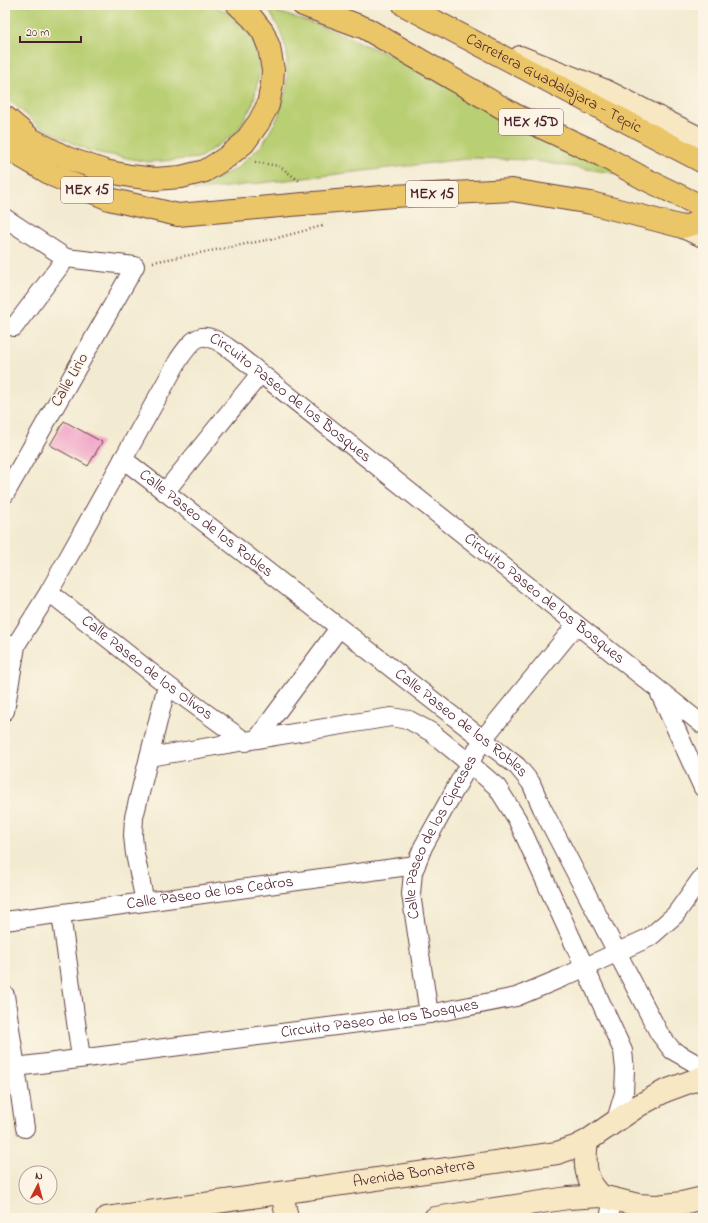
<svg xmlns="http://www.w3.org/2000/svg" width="708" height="1223" viewBox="0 0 708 1223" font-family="'Indie Flower',sans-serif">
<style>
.green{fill:#b9cf73;stroke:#82774f}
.building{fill:#f0a1c6}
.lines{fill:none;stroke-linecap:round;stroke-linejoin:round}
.street-casing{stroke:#633e44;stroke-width:20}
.secondary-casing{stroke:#633e44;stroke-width:24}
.highway-casing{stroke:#633e44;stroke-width:24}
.path{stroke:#633e44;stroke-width:2.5;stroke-dasharray:1 3;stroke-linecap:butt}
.street{stroke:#fff;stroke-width:18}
.secondary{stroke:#f7e8c3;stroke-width:22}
.highway{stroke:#ebc669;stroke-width:22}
.labels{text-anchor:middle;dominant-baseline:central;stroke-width:3;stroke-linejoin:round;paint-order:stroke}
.shield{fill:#fcf5e5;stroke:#7f5f63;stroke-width:1}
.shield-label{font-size:15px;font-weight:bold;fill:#4a1f2b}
.street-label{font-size:16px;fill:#4a1f2b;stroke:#fcf5e5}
</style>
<rect width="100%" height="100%" fill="#fcf5e5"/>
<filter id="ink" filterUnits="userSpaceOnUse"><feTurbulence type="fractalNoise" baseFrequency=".025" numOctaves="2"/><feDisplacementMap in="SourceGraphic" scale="8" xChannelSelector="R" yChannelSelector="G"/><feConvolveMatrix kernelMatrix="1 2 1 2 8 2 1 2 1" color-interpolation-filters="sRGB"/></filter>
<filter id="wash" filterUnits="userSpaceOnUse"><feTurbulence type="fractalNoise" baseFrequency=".012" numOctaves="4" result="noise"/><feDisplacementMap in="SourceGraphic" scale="16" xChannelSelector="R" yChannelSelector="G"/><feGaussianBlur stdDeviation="0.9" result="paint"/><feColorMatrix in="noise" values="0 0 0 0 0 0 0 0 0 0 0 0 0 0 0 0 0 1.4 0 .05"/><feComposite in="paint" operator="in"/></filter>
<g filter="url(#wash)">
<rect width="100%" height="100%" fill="#f3ebd1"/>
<g class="green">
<path d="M 5,5 L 212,5 L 229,13 L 252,38 L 260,69 L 253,104 L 236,133 L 199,158 L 149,162 L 90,151 L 41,128 L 5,96 Z"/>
<path d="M 268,9 L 322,26 L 393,57 L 625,175 L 529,160 L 474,158 L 193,191 L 237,168 L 263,144 L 278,117 L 287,86 L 287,52 L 280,30 Z"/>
</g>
<g id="blocks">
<path class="building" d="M 64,421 L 102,442 L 88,466 L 50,445 Z"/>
</g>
</g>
<g filter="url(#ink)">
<use href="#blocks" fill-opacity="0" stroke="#633e44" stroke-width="1"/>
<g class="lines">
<g class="street-casing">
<g id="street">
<path d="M 5,218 L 66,258 L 135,266 L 5,494"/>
<path d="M 14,327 L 66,258"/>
<path id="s1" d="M 123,459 L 517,766 L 531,783 L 542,808 L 659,1033 L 672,1050 L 693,1062 L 703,1065"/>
<path d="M 165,492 L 260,374"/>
<path id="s2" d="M 49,592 L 167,685 L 246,742"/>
<path id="s3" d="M 5,660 L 16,645 L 49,592 L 179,359 C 197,333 203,330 230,349 L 703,725"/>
<path d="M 660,694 L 703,788"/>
<path d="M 5,711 L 16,646"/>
<path d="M 257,739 L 339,628"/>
<path d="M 149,757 L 391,717 L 409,720 L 431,732 L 469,763 L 497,787 L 517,819 L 623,1051 L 625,1070 L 624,1093 L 616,1120"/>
<path d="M 145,902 L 135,854 L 133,836 L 134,817 L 167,685"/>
<path d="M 61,914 L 81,1058"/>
<path id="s4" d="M 5,921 L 416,865"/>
<path d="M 5,995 L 25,1128"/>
<path id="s5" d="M 429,1014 L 411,894 L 413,872 L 423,847 L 483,739 L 576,625"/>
<path id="s6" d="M 16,1067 L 429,1014 L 516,997 L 564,977 L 650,937 L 675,915 L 703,876"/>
<path d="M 609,1218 L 613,1199"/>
</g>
</g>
<g class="secondary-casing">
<g id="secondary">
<path d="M 520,57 L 606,91 L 703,140"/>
<path d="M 683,227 L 703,236"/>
<path d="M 587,1141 C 585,1155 584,1171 591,1183 C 594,1188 598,1192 601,1196"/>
<path d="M 282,1193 L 287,1218"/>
<path id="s7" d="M 107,1218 L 557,1153 L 575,1147 L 587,1141 L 638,1106 L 665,1091 L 703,1077"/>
<path d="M 435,1218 L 568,1198 L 601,1196 L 638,1205 L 657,1206 L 682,1203 L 703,1198"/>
</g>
</g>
<g class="highway-casing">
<g id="highway">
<path d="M 303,5 L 365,28 L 515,115 L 601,155 L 645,179 L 703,207"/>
<path id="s8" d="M 404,5 L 703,162"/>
<path d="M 5,117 L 31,139 L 67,158 L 105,171 L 130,176 L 155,179 L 181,177 L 205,171 L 227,157 L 244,143 L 259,122 L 268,105 L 272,84 L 273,70 L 269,47 L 263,32 L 252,18 L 238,5"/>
<path d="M 5,144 L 17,154 L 54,176 L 109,199 L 178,215 L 393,196 L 512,190 L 591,203 L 683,227 L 703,221"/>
</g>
</g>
<g class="path">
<path d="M 255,162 L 279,166 L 301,182"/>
<path d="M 153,262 L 277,238 L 322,226 L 323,223"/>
</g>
<use href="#street" class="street"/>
<use href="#secondary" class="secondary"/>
<use href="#highway" class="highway"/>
</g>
</g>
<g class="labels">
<g class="shield">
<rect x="499" y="109" width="64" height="26" rx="3"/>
<rect x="61" y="177" width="52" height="26" rx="3"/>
<rect x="406" y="181" width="52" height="26" rx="3"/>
</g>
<g class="shield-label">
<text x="531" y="122">MEX 15D</text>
<text x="87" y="190">MEX 15</text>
<text x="432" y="194">MEX 15</text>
</g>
<g class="street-label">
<text stroke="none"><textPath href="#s8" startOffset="169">Carretera Guadalajara - Tepic</textPath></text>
<text transform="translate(70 380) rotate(-60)">Calle Lirio</text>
<text stroke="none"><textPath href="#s3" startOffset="489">Circuito Paseo de los Bosques</textPath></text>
<text stroke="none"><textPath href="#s1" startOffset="105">Calle Paseo de los Robles</textPath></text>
<text stroke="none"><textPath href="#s3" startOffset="813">Circuito Paseo de los Bosques</textPath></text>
<text stroke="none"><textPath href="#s2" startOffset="124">Calle Paseo de los Olivos</textPath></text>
<text stroke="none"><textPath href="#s1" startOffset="429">Calle Paseo de los Robles</textPath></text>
<text stroke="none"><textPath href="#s5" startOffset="185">Calle Paseo de los Cipreses</textPath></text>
<text stroke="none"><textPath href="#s4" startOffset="207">Calle Paseo de los Cedros</textPath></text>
<text stroke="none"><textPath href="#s6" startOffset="367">Circuito Paseo de los Bosques</textPath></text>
<text stroke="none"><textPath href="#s7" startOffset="310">Avenida Bonaterra</textPath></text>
</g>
</g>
<rect width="708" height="1223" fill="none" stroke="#fcf5e5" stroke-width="20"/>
<g transform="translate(38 1185) rotate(6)"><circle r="19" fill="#fcf5e5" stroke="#b59f9b"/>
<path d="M0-3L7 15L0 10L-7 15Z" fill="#c8321e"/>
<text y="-6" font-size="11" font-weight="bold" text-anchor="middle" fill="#4a1f2b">N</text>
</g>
<path d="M20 36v6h61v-6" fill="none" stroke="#4a1f2b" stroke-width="2"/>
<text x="26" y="36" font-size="12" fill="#4a1f2b" stroke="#fcf5e5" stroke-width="3" paint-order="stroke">20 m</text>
</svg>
